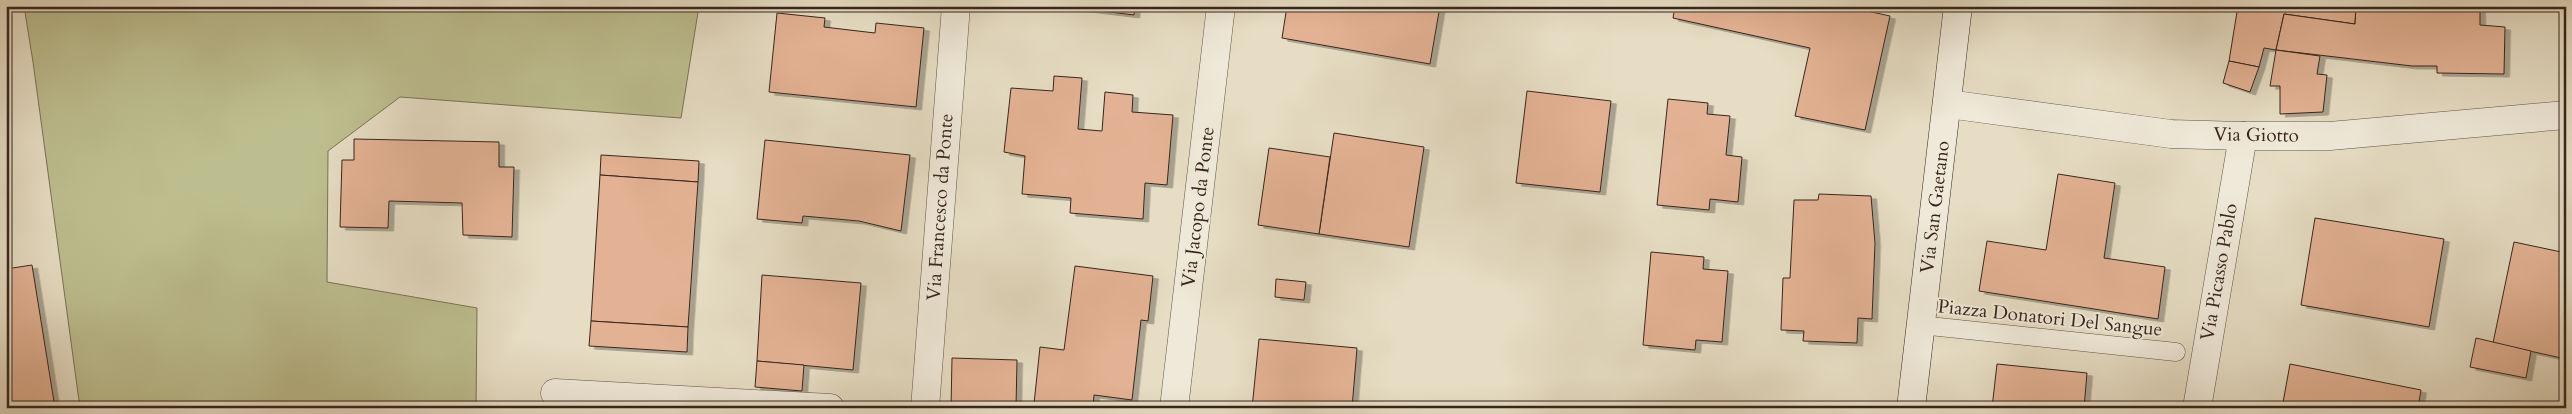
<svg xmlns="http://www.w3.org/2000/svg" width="2572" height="414" viewBox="0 0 2572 414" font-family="Cardo,serif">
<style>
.green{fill:#bdbe8f;stroke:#7a7256}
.building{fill:#e3b294;stroke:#37251d;filter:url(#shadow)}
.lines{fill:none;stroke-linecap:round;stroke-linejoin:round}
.lane-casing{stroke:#635347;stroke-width:19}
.street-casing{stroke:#635347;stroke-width:29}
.secondary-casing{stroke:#37251d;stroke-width:29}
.lane{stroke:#efe9d9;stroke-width:18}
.street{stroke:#efe9d9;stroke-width:28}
.secondary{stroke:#efe9d9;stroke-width:28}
.labels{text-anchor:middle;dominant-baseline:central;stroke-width:4;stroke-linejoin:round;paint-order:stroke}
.street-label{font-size:19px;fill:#37251d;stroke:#efe9d9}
</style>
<defs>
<filter id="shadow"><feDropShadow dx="5.5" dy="3" stdDeviation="0" flood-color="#0004"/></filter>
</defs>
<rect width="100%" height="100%" fill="#e6ddc4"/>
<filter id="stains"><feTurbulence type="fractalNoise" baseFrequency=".004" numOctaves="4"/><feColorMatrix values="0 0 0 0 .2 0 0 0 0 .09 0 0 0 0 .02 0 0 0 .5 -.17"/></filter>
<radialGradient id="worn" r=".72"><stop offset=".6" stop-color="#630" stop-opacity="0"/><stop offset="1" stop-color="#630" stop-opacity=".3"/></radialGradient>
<path class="green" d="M 24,6 L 699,6 L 681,118 L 400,97 L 328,151 L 327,282 L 477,308 L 476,408 L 80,408 L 33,62 Z"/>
<g class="building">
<path d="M 1061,6 L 1135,6 L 1134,15 Z"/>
<path d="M 1287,6 L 1440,6 L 1430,64 L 1282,38 Z"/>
<path d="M 1675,6 L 1844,6 L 1890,16 L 1865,130 L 1795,116 L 1810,48 L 1673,18 Z"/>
<path d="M 2238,6 L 2356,6 L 2355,24 L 2284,14 L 2276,50 L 2264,48 L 2259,67 L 2229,61 Z"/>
<path d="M 2356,6 L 2480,6 L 2480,25 L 2505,27 L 2504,74 L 2437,73 L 2437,66 L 2412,66 L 2276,50 L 2284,14 L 2355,24 Z"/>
<path d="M 777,13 L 825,18 L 824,27 L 875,33 L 876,23 L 924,28 L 916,107 L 769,92 Z"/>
<path d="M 2276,50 L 2320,56 L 2317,74 L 2327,75 L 2323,112 L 2280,114 L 2280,86 L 2270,86 Z"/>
<path d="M 2229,61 L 2259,67 L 2250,92 L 2223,83 Z"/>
<path d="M 1054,76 L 1082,78 L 1078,129 L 1102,131 L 1105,92 L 1133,95 L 1132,112 L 1173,115 L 1167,185 L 1145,183 L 1143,219 L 1070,213 L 1071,198 L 1022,194 L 1025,156 L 1004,152 L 1011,88 L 1053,91 Z"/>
<path d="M 1527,91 L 1611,101 L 1600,192 L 1516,183 Z"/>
<path d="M 1668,99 L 1708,103 L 1707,114 L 1730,116 L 1726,155 L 1742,157 L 1738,202 L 1710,199 L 1709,210 L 1657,205 Z"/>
<path d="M 1334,133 L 1424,147 L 1409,247 L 1319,234 Z"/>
<path d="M 354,139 L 499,142 L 499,167 L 514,167 L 512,237 L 463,235 L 462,203 L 389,201 L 388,228 L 340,227 L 342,160 L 354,160 Z"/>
<path d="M 765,140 L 910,155 L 901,231 L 859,221 L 803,216 L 802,223 L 757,219 Z"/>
<path d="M 1269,148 L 1330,157 L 1319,234 L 1258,225 Z"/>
<path d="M 601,155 L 699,161 L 698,182 L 600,175 Z"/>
<path d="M 2058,174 L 2115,183 L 2104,258 L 2165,267 L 2158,319 L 1979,291 L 1987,241 L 2046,250 Z"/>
<path d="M 600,175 L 698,182 L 688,327 L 591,321 Z"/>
<path d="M 1819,194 L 1871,196 L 1875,243 L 1872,319 L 1858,318 L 1857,343 L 1803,341 L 1804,331 L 1781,330 L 1783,278 L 1790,278 L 1794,200 L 1818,200 Z"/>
<path d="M 2315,218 L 2444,239 L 2429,327 L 2301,305 Z"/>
<path d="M 2514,242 L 2566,253 L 2566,359 L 2493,343 Z"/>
<path d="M 1651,252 L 1704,257 L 1703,269 L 1728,271 L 1722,342 L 1696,340 L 1695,350 L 1643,345 Z"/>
<path d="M 32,265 L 55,408 L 6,408 L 6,269 Z"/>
<path d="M 1075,266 L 1153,276 L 1148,321 L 1141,320 L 1132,400 L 1094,395 L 1093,408 L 1066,408 L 1034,404 L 1040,347 L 1064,350 Z"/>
<path d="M 762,275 L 861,283 L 853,370 L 757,361 Z"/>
<path d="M 1276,279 L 1306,282 L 1304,300 L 1275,297 Z"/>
<path d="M 591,321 L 688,327 L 687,352 L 589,346 Z"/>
<path d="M 2476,338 L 2531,351 L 2526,378 L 2470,367 Z"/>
<path d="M 1259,339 L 1357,348 L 1352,408 L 1252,408 Z"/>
<path d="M 952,358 L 1017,360 L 1016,408 L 951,408 Z"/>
<path d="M 757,361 L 804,365 L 802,391 L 755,387 Z"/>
<path d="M 1997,364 L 2087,373 L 2084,408 L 1992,408 Z"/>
<path d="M 2290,364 L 2421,390 L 2418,408 L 2282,408 Z"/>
</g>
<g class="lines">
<g class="lane-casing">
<path id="lane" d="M 1920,325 L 2176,352"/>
</g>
<g class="street-casing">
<g id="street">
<path d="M 1948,104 L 2171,134 L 2243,136 L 2330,136 L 2566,115"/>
<path d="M 555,393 L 830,408"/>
<path d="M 925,408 L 956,6"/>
<path d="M 1174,408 L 1221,6"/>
<path d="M 2197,408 L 2243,136"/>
</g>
</g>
<g class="secondary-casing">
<path id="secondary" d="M 1911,408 L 1958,6"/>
</g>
<use href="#lane" class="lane"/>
<use href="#street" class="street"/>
<use href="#secondary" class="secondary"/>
</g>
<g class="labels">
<g class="street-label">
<text transform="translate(2256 135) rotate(1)">Via Giotto</text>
<text transform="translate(940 207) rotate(-86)">Via Francesco da Ponte</text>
<text transform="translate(1198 207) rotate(-83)">Via Jacopo da Ponte</text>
<text transform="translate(1935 207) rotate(-83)">Via San Gaetano</text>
<text transform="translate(2219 272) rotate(-80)">Via Picasso Pablo</text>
<text transform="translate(2050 318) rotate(6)">Piazza Donatori Del Sangue</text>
</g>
</g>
<rect width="2572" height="414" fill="none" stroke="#e6ddc4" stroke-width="25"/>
<rect x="8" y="8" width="2557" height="399" fill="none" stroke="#37251d" stroke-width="2.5"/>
<rect x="12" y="12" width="2547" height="389" fill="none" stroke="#37251d"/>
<rect width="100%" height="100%" filter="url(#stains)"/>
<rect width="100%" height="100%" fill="url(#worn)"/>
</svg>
